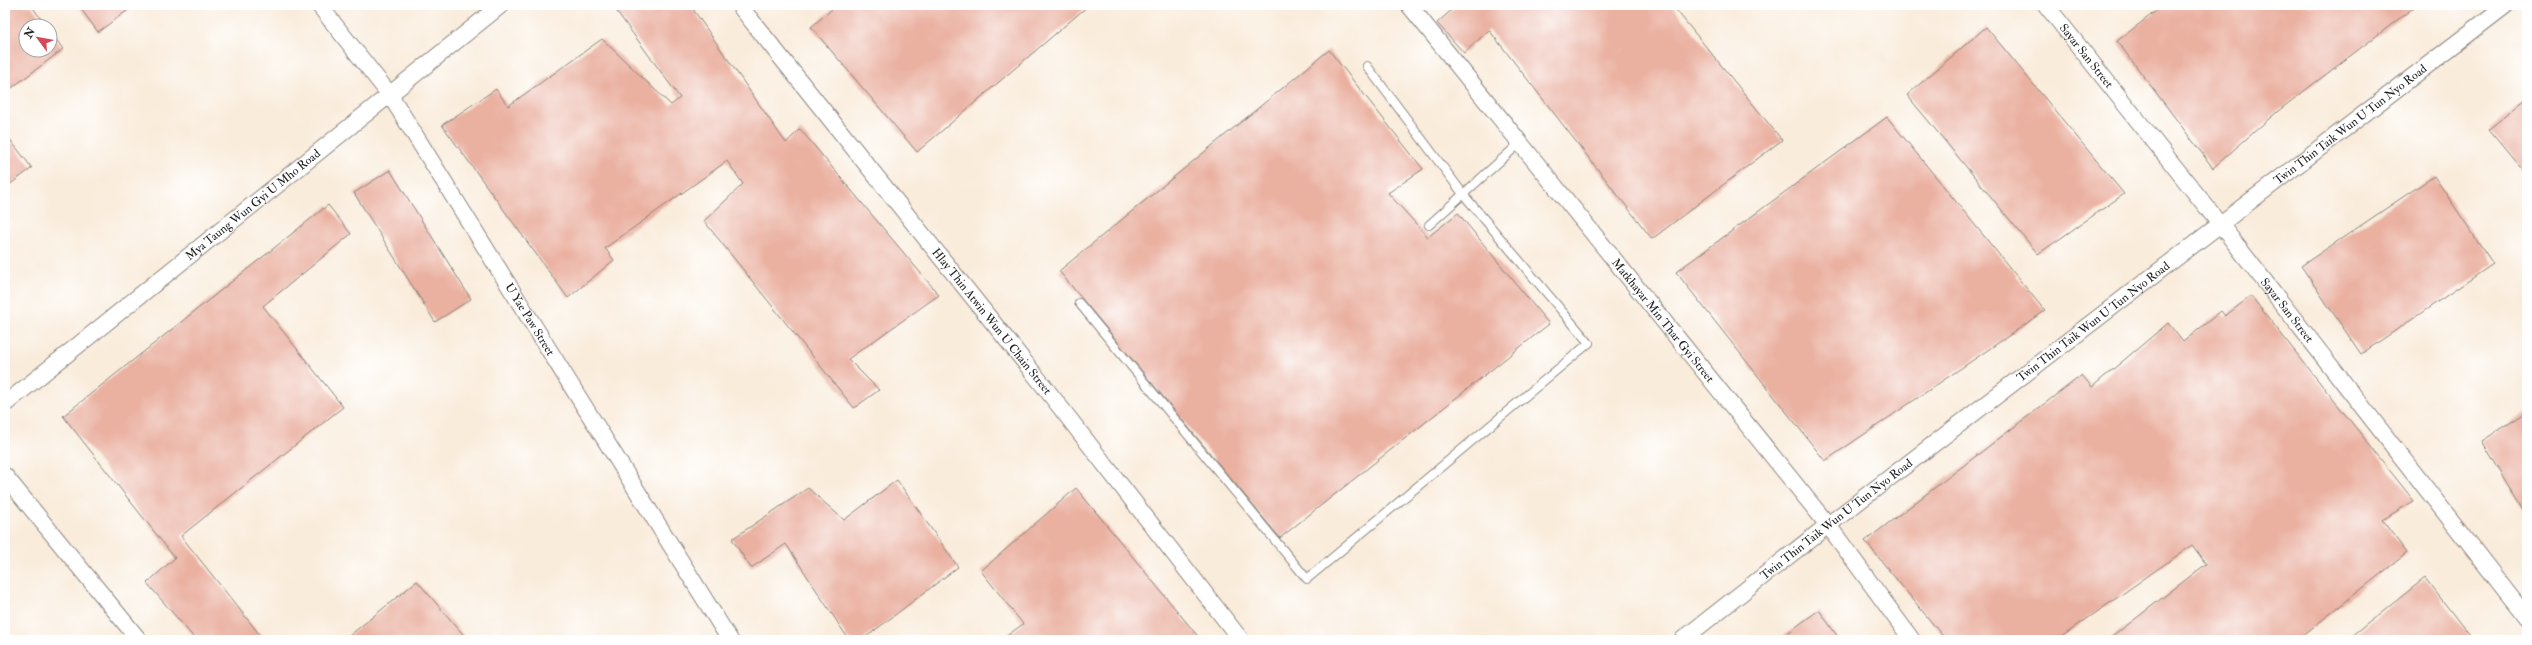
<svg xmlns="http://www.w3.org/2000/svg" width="2532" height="645" viewBox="0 0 2532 645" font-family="'IM FELL Double Pica',serif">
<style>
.building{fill:#eab0a0}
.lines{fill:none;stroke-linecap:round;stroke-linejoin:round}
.lane-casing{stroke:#8a847c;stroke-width:10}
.street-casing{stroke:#8a847c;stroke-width:18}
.lane{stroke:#fff;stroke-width:8}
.street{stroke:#fff;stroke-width:16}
.labels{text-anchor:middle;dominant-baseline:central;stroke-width:3;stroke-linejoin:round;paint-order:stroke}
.street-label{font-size:12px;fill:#1c1c1c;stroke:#fff}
</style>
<rect width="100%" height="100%" fill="#fff"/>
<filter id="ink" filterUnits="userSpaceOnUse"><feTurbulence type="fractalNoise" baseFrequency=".025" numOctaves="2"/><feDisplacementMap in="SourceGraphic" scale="8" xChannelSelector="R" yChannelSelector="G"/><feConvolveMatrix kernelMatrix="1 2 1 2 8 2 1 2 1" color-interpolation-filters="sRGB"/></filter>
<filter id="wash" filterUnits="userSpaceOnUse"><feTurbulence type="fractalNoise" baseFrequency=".012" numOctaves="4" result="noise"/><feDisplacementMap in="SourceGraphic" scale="16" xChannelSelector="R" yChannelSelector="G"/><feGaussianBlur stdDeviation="0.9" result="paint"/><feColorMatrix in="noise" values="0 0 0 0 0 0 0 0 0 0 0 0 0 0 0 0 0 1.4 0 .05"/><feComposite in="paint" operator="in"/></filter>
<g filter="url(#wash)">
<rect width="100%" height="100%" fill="#f9ecdb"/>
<g id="blocks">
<g class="building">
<path d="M 5,5 L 31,5 L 46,26 L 26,26 L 26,50 L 50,50 L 50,31 L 63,49 L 5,93 Z"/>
<path d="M 78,5 L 135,5 L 98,32 Z"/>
<path d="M 612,5 L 690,5 L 786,143 L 800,129 L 939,295 L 848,359 L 879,390 L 854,408 L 704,221 L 743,184 L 727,161 L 605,248 L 614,260 L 568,298 L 442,125 L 496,89 L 508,106 L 602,39 L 671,105 L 680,98 Z"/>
<path d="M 837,5 L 1089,5 L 917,152 L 811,27 Z"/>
<path d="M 1457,5 L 1672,5 L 1782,140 L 1652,239 L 1489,30 L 1464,53 L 1437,23 Z"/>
<path d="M 2164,5 L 2417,5 L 2278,111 L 2213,168 L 2117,41 Z"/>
<path d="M 1986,27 L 2124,194 L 2038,254 L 1907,95 Z"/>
<path d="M 1329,50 L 1423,169 L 1388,193 L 1428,237 L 1458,213 L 1549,324 L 1280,538 L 1059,271 Z"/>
<path d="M 2527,98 L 2527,175 L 2489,129 Z"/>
<path d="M 1887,117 L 2045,311 L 1825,461 L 1676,272 Z"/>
<path d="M 5,133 L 32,168 L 5,188 Z"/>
<path d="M 390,170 L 471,299 L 435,322 L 354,193 Z"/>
<path d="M 2434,176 L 2493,264 L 2361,354 L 2301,266 Z"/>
<path d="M 328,205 L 351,234 L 263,306 L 343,407 L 181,536 L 264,640 L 196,640 L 147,583 L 175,558 L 63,416 Z"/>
<path d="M 2251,296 L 2414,501 L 2382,520 L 2407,553 L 2297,640 L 2108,640 L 2206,564 L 2192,545 L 2057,640 L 1946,640 L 1865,541 L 2082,375 L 2092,387 L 2168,323 L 2183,342 L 2221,311 L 2225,316 Z"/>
<path d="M 2527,412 L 2527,516 L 2482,441 Z"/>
<path d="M 897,480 L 958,567 L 862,640 L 849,640 L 786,544 L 751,568 L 732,539 L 808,488 L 844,520 Z"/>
<path d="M 1076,488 L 1201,640 L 1001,640 L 1023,624 L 981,571 Z"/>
<path d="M 2425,578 L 2473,640 L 2347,640 Z"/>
<path d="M 417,581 L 468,640 L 344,640 Z"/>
<path d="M 1819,610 L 1840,640 L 1778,640 Z"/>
</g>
</g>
</g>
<g filter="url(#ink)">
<use href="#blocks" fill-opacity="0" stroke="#8a847c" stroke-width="1"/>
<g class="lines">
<g class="lane-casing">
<g id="lane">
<path d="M 1429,225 L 1520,143"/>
<path d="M 1079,303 L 1307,579 L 1589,343 L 1463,194 L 1367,66"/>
</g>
</g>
<g class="street-casing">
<g id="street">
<path id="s1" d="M 319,5 L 390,95 L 730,640"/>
<path id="s2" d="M 739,5 L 1043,385 L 1241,640"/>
<path id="s3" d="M 1409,5 L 1828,525 L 1912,640"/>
<path id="s4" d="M 2046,5 L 2220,224 L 2527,618"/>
<path id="s5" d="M 5,404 L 501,5"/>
<path d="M 5,476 L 139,640"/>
<path id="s6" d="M 1682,640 L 1828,525 L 2506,5"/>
</g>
</g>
<use href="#lane" class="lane"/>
<use href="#street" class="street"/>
</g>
</g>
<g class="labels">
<g class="street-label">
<text stroke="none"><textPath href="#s4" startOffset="65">Sayar San Street</textPath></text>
<text stroke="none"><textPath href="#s6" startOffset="844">Twin Thin Taik Wun U Tun Nyo Road</textPath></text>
<text stroke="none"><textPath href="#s5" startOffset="318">Mya Taung Wun Gyi U Mho Road</textPath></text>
<text stroke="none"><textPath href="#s4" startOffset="389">Sayar San Street</textPath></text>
<text stroke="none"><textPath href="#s1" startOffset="379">U Yae Paw Street</textPath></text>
<text stroke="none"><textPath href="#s3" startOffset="405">Matkhayar Min Thar Gyi Street</textPath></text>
<text stroke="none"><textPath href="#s2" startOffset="405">Hlay Thin Atwin Wun U Chain Street</textPath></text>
<text stroke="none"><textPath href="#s6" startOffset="520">Twin Thin Taik Wun U Tun Nyo Road</textPath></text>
<text stroke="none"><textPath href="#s6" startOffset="196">Twin Thin Taik Wun U Tun Nyo Road</textPath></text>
</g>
</g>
<rect width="2532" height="645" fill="none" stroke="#fff" stroke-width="20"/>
<g transform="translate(38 38) rotate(302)"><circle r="19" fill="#ffffff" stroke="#a4a4a4"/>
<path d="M0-3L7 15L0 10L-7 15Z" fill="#d1495b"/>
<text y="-6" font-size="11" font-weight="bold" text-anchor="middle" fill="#1c1c1c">N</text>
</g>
</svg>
